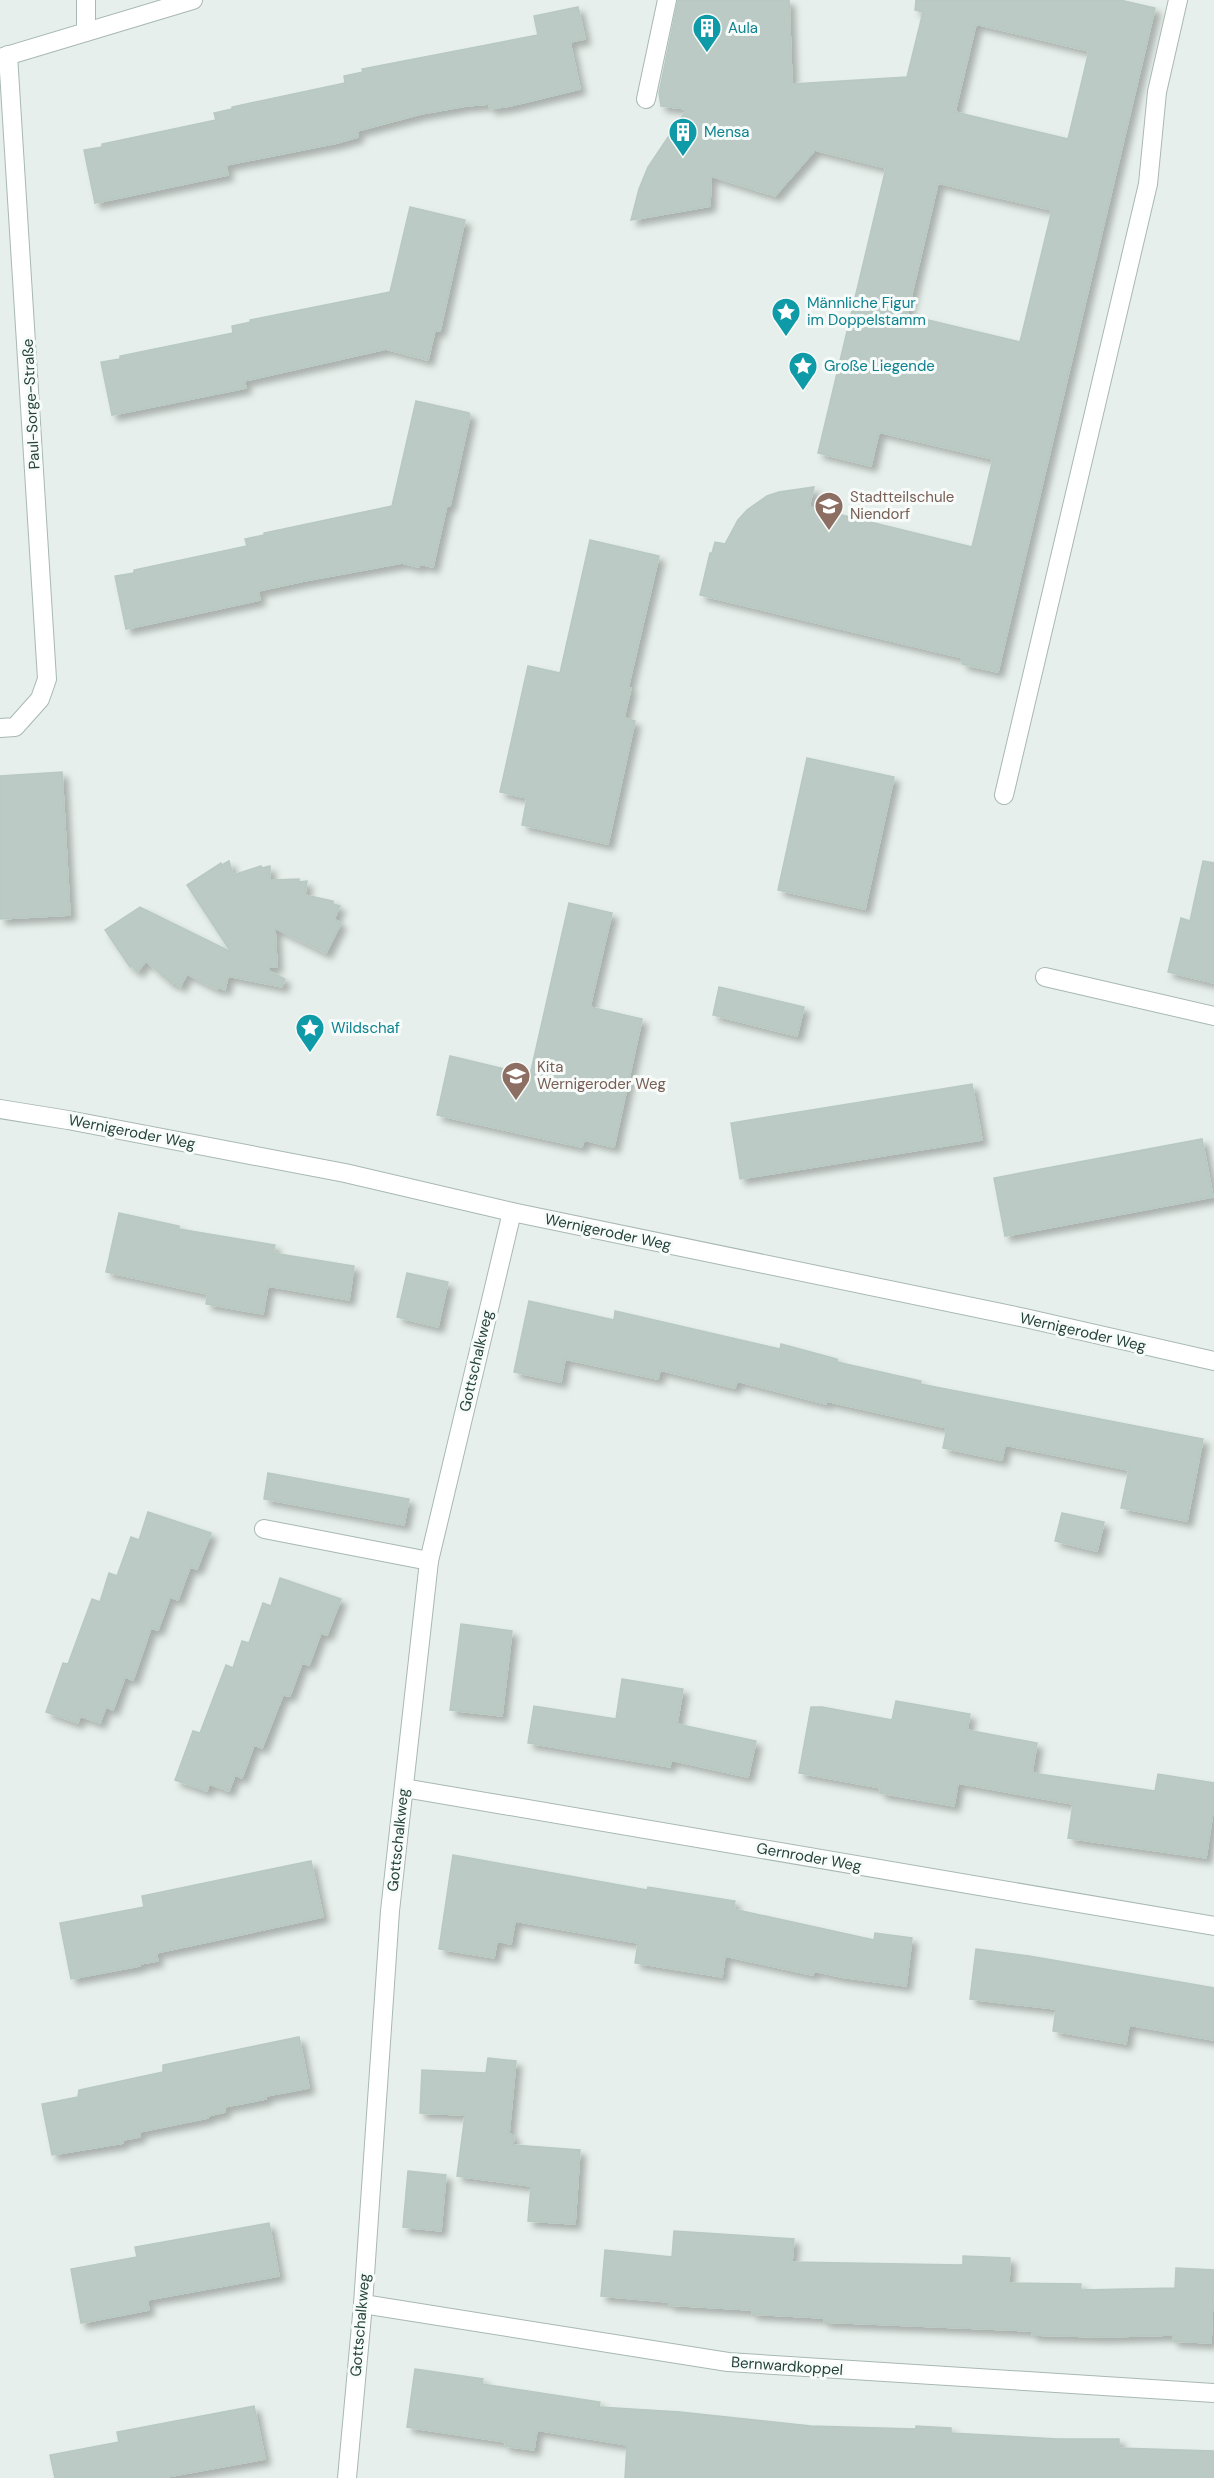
<svg xmlns="http://www.w3.org/2000/svg" width="1214" height="2478" viewBox="0 0 1214 2478" font-family="'DM Sans',sans-serif">
<style>
.building{fill:#bbcac4;stroke:#b8c9c2;stroke-width:1.5;fill-rule:evenodd;filter:url(#shadow)}
.lines{fill:none;stroke-linecap:round;stroke-linejoin:round}
.minor-casing{stroke:#a8b8b2;stroke-width:20}
.minor{stroke:#fff;stroke-width:18}
.labels{text-anchor:middle;dominant-baseline:central;stroke-width:6;stroke-linejoin:round;paint-order:stroke}
.culture-label{font-size:15px;fill:#0d838f;stroke:#f7fbf9;text-anchor:start}
.street-label{font-size:15px;fill:#24423a;stroke:#f7fbf9}
.education-label{font-size:15px;fill:#785e54;stroke:#f7fbf9;text-anchor:start}
</style>
<defs>
<filter id="shadow"><feDropShadow dx="5.5" dy="5.5" stdDeviation="3" flood-color="#0004"/></filter>
</defs>
<rect width="100%" height="100%" fill="#e6efeb"/>
<g class="building">
<path d="M 678,0 L 789,0 L 792,84 L 907,77 L 923,12 L 915,10 L 916,0 L 1120,0 L 1155,8 L 998,672 L 962,664 L 963,658 L 700,595 L 710,553 L 712,553 L 715,542 L 725,544 L 738,520 L 747,510 L 767,496 L 779,492 L 814,487 L 809,507 L 972,547 L 993,459 L 879,432 L 871,466 L 818,453 L 886,168 L 815,150 L 775,196 L 711,176 L 710,206 L 631,220 L 639,189 L 648,167 L 687,109 L 661,106 L 659,93 ZM 976,24 L 1089,51 L 1068,139 L 955,112 ZM 938,183 L 1052,210 L 1020,342 L 907,315 Z"/>
<path d="M 578,7 L 585,39 L 570,42 L 580,89 L 510,106 L 490,109 L 489,104 L 466,106 L 421,114 L 357,131 L 358,137 L 337,143 L 226,165 L 228,175 L 95,203 L 84,150 L 102,147 L 102,144 L 216,120 L 214,113 L 232,109 L 232,107 L 345,83 L 344,76 L 363,72 L 362,69 L 538,35 L 534,16 Z"/>
<path d="M 410,207 L 465,220 L 440,331 L 435,330 L 428,360 L 386,349 L 244,381 L 246,388 L 112,415 L 101,362 L 120,359 L 120,356 L 233,333 L 232,326 L 251,322 L 250,320 L 390,292 Z"/>
<path d="M 416,401 L 469,413 L 470,416 L 450,506 L 447,505 L 433,567 L 420,564 L 419,567 L 402,563 L 304,581 L 258,591 L 260,600 L 126,629 L 115,576 L 134,573 L 134,570 L 247,546 L 245,539 L 264,535 L 264,533 L 392,506 Z"/>
<path d="M 590,540 L 659,556 L 628,688 L 631,688 L 624,718 L 635,721 L 608,844 L 522,825 L 527,798 L 500,792 L 528,666 L 560,673 Z"/>
<path d="M 807,758 L 894,777 L 865,909 L 778,890 Z"/>
<path d="M 62,772 L 70,915 L 0,919 L 0,776 Z"/>
<path d="M 229,861 L 233,875 L 261,866 L 262,868 L 270,866 L 270,880 L 299,879 L 299,882 L 307,881 L 305,895 L 333,901 L 333,904 L 340,906 L 334,919 L 341,923 L 326,953 L 275,928 L 277,967 L 269,967 L 269,971 L 285,979 L 282,987 L 228,976 L 225,990 L 218,987 L 217,989 L 187,974 L 180,987 L 174,982 L 172,984 L 146,961 L 137,972 L 132,966 L 130,967 L 105,930 L 140,907 L 231,952 L 187,885 L 221,863 L 222,865 Z"/>
<path d="M 1203,861 L 1214,863 L 1214,983 L 1168,972 L 1181,918 L 1190,921 Z"/>
<path d="M 569,903 L 612,913 L 590,1007 L 642,1019 L 614,1147 L 584,1140 L 582,1147 L 437,1115 L 450,1056 L 530,1075 Z"/>
<path d="M 719,987 L 804,1007 L 797,1036 L 713,1015 Z"/>
<path d="M 972,1084 L 982,1140 L 740,1179 L 731,1123 Z"/>
<path d="M 1202,1139 L 1213,1197 L 1005,1236 L 994,1178 Z"/>
<path d="M 119,1213 L 179,1226 L 179,1229 L 275,1245 L 273,1253 L 354,1266 L 349,1300 L 268,1286 L 263,1314 L 206,1304 L 208,1294 L 106,1272 Z"/>
<path d="M 407,1273 L 448,1282 L 438,1327 L 397,1317 Z"/>
<path d="M 529,1301 L 614,1320 L 615,1311 L 780,1349 L 781,1344 L 837,1359 L 837,1362 L 921,1381 L 920,1384 L 1203,1439 L 1187,1521 L 1121,1508 L 1129,1470 L 1005,1445 L 1002,1460 L 943,1448 L 947,1428 L 826,1401 L 826,1404 L 737,1381 L 735,1388 L 660,1370 L 658,1379 L 565,1359 L 561,1382 L 514,1372 Z"/>
<path d="M 268,1473 L 409,1499 L 404,1525 L 264,1499 Z"/>
<path d="M 148,1512 L 211,1533 L 197,1569 L 190,1567 L 178,1600 L 170,1597 L 158,1630 L 151,1628 L 133,1680 L 125,1677 L 113,1710 L 106,1707 L 100,1723 L 80,1716 L 78,1723 L 46,1712 L 63,1663 L 68,1664 L 92,1599 L 100,1602 L 109,1573 L 117,1576 L 131,1537 L 139,1540 Z"/>
<path d="M 1062,1513 L 1104,1522 L 1097,1551 L 1055,1541 Z"/>
<path d="M 280,1578 L 341,1599 L 327,1635 L 321,1633 L 309,1665 L 302,1663 L 290,1696 L 283,1695 L 262,1748 L 254,1745 L 242,1778 L 235,1775 L 229,1791 L 209,1784 L 207,1791 L 175,1780 L 193,1731 L 200,1733 L 226,1665 L 233,1668 L 242,1641 L 249,1643 L 263,1603 L 271,1606 Z"/>
<path d="M 461,1624 L 512,1631 L 502,1716 L 450,1710 Z"/>
<path d="M 622,1679 L 683,1689 L 677,1724 L 756,1741 L 748,1777 L 671,1760 L 670,1767 L 528,1743 L 534,1706 L 616,1719 Z"/>
<path d="M 896,1701 L 970,1714 L 967,1730 L 1037,1743 L 1032,1773 L 1155,1791 L 1158,1774 L 1214,1783 L 1214,1805 L 1206,1858 L 1068,1838 L 1073,1804 L 958,1783 L 954,1806 L 880,1793 L 881,1788 L 799,1773 L 811,1707 L 822,1707 L 892,1720 Z"/>
<path d="M 453,1855 L 647,1890 L 648,1887 L 735,1901 L 733,1909 L 874,1940 L 875,1933 L 912,1938 L 906,1986 L 841,1977 L 814,1971 L 813,1975 L 725,1956 L 722,1977 L 635,1963 L 638,1943 L 515,1921 L 511,1944 L 497,1941 L 494,1958 L 439,1949 Z"/>
<path d="M 311,1861 L 323,1917 L 156,1953 L 158,1961 L 140,1964 L 140,1966 L 71,1979 L 60,1923 L 144,1907 L 142,1896 Z"/>
<path d="M 976,1949 L 1029,1956 L 1214,1988 L 1214,2040 L 1129,2025 L 1126,2044 L 1053,2031 L 1056,2009 L 970,1999 Z"/>
<path d="M 299,2037 L 309,2088 L 266,2096 L 266,2099 L 224,2107 L 225,2112 L 208,2116 L 208,2118 L 139,2132 L 140,2137 L 123,2140 L 123,2143 L 52,2155 L 42,2104 L 78,2097 L 79,2090 L 163,2072 L 163,2065 Z"/>
<path d="M 488,2058 L 516,2061 L 509,2134 L 514,2135 L 513,2145 L 580,2150 L 575,2224 L 528,2221 L 531,2186 L 457,2176 L 465,2115 L 420,2113 L 422,2070 L 486,2073 Z"/>
<path d="M 408,2171 L 446,2175 L 441,2231 L 403,2227 Z"/>
<path d="M 269,2223 L 279,2276 L 147,2300 L 149,2310 L 81,2323 L 71,2269 L 137,2257 L 135,2247 Z"/>
<path d="M 674,2231 L 794,2239 L 792,2262 L 963,2265 L 963,2256 L 1010,2258 L 1009,2283 L 1081,2284 L 1080,2290 L 1175,2288 L 1176,2268 L 1214,2270 L 1211,2343 L 1173,2341 L 1173,2335 L 1104,2337 L 1032,2335 L 1032,2331 L 824,2322 L 824,2318 L 752,2314 L 752,2310 L 669,2305 L 669,2302 L 601,2296 L 605,2250 L 672,2257 Z"/>
<path d="M 415,2369 L 483,2379 L 482,2384 L 600,2402 L 599,2407 L 680,2412 L 811,2426 L 916,2429 L 916,2426 L 951,2428 L 951,2433 L 1058,2439 L 1119,2439 L 1119,2448 L 1214,2451 L 1214,2478 L 625,2478 L 627,2445 L 537,2430 L 534,2450 L 505,2446 L 506,2442 L 407,2427 Z"/>
<path d="M 254,2406 L 265,2459 L 161,2478 L 55,2478 L 50,2455 L 119,2442 L 117,2432 Z"/>
</g>
<g class="lines">
<g class="minor-casing">
<g id="minor">
<path d="M 86,0 L 86,32"/>
<path d="M 0,58 L 193,0"/>
<path d="M 646,99 L 667,0"/>
<path d="M 0,728 L 15,727 L 40,699 L 47,679 L 8,55"/>
<path d="M 1004,795 L 1148,184 L 1157,92 L 1178,0"/>
<path d="M 1045,977 L 1214,1016"/>
<path d="M 0,1109 L 68,1120 L 345,1173 L 512,1212 L 1025,1318 L 1214,1361"/>
<path d="M 264,1529 L 429,1561"/>
<path d="M 404,1788 L 1214,1926"/>
<path d="M 363,2304 L 728,2362 L 1214,2393"/>
<path d="M 347,2478 L 363,2304 L 390,1911 L 429,1561 L 512,1212"/>
</g>
</g>
<use href="#minor" class="minor"/>
</g>
<defs>
<g id="building-pin" transform="scale(1.5)"><path d="M0 17L-7.5 6A9.5 9.5 0 1 1 7.5 6Z" fill="#0f9aa8" stroke="#f7fbf9"/><path d="M-4-6H4V6H1V3H-1V6H-4ZM-2.5-4.3h1.7v1.8h-1.7ZM.8-4.3h1.7v1.8H.8ZM-2.5-1h1.7V.8h-1.7ZM.8-1h1.7V.8H.8Z" fill="#fff"/></g>
<g id="sight-pin" transform="scale(1.5)"><path d="M0 17L-7.5 6A9.5 9.5 0 1 1 7.5 6Z" fill="#0f9aa8" stroke="#f7fbf9"/><path d="M0-6L1.8-2.2L6-1.7L2.9 1.2L3.7 5.4L0 3.3L-3.7 5.4L-2.9 1.2L-6-1.7L-1.8-2.2Z" fill="#fff"/></g>
<g id="school-pin" transform="scale(1.5)"><path d="M0 17L-7.5 6A9.5 9.5 0 1 1 7.5 6Z" fill="#8d6e63" stroke="#f7fbf9"/><path d="M0-5L7-2L0 1L-7-2ZM-4 1L0 2.5L4 1V4Q0 6-4 4Z" fill="#fff"/></g>
</defs>
<g fill-rule="evenodd">
<use href="#building-pin" x="707" y="28"/>
<use href="#building-pin" x="683" y="132"/>
<use href="#sight-pin" x="786" y="312"/>
<use href="#sight-pin" x="803" y="366"/>
<use href="#school-pin" x="829" y="506"/>
<use href="#sight-pin" x="310" y="1028"/>
<use href="#school-pin" x="516" y="1076"/>
</g>
<g class="labels">
<g class="culture-label">
<text x="728" y="28">Aula</text>
<text x="704" y="132">Mensa</text>
<text x="807" y="303">Männliche Figur<tspan x="807" dy="17">im Doppelstamm</tspan></text>
<text x="824" y="366">Große Liegende</text>
<text x="331" y="1028">Wildschaf</text>
</g>
<g class="street-label">
<text transform="translate(31 404) rotate(-93)">Paul-Sorge-Straße</text>
<text transform="translate(132 1132) rotate(11)">Wernigeroder Weg</text>
<text transform="translate(608 1232) rotate(12)">Wernigeroder Weg</text>
<text transform="translate(1083 1332) rotate(13)">Wernigeroder Weg</text>
<text transform="translate(476 1361) rotate(-77)">Gottschalkweg</text>
<text transform="translate(398 1840) rotate(-84)">Gottschalkweg</text>
<text transform="translate(809 1857) rotate(10)">Gernroder Weg</text>
<text transform="translate(360 2325) rotate(-85)">Gottschalkweg</text>
<text transform="translate(787 2366) rotate(4)">Bernwardkoppel</text>
</g>
<g class="education-label">
<text x="850" y="497">Stadtteilschule<tspan x="850" dy="17">Niendorf</tspan></text>
<text x="537" y="1067">Kita<tspan x="537" dy="17">Wernigeroder Weg</tspan></text>
</g>
</g>
</svg>
